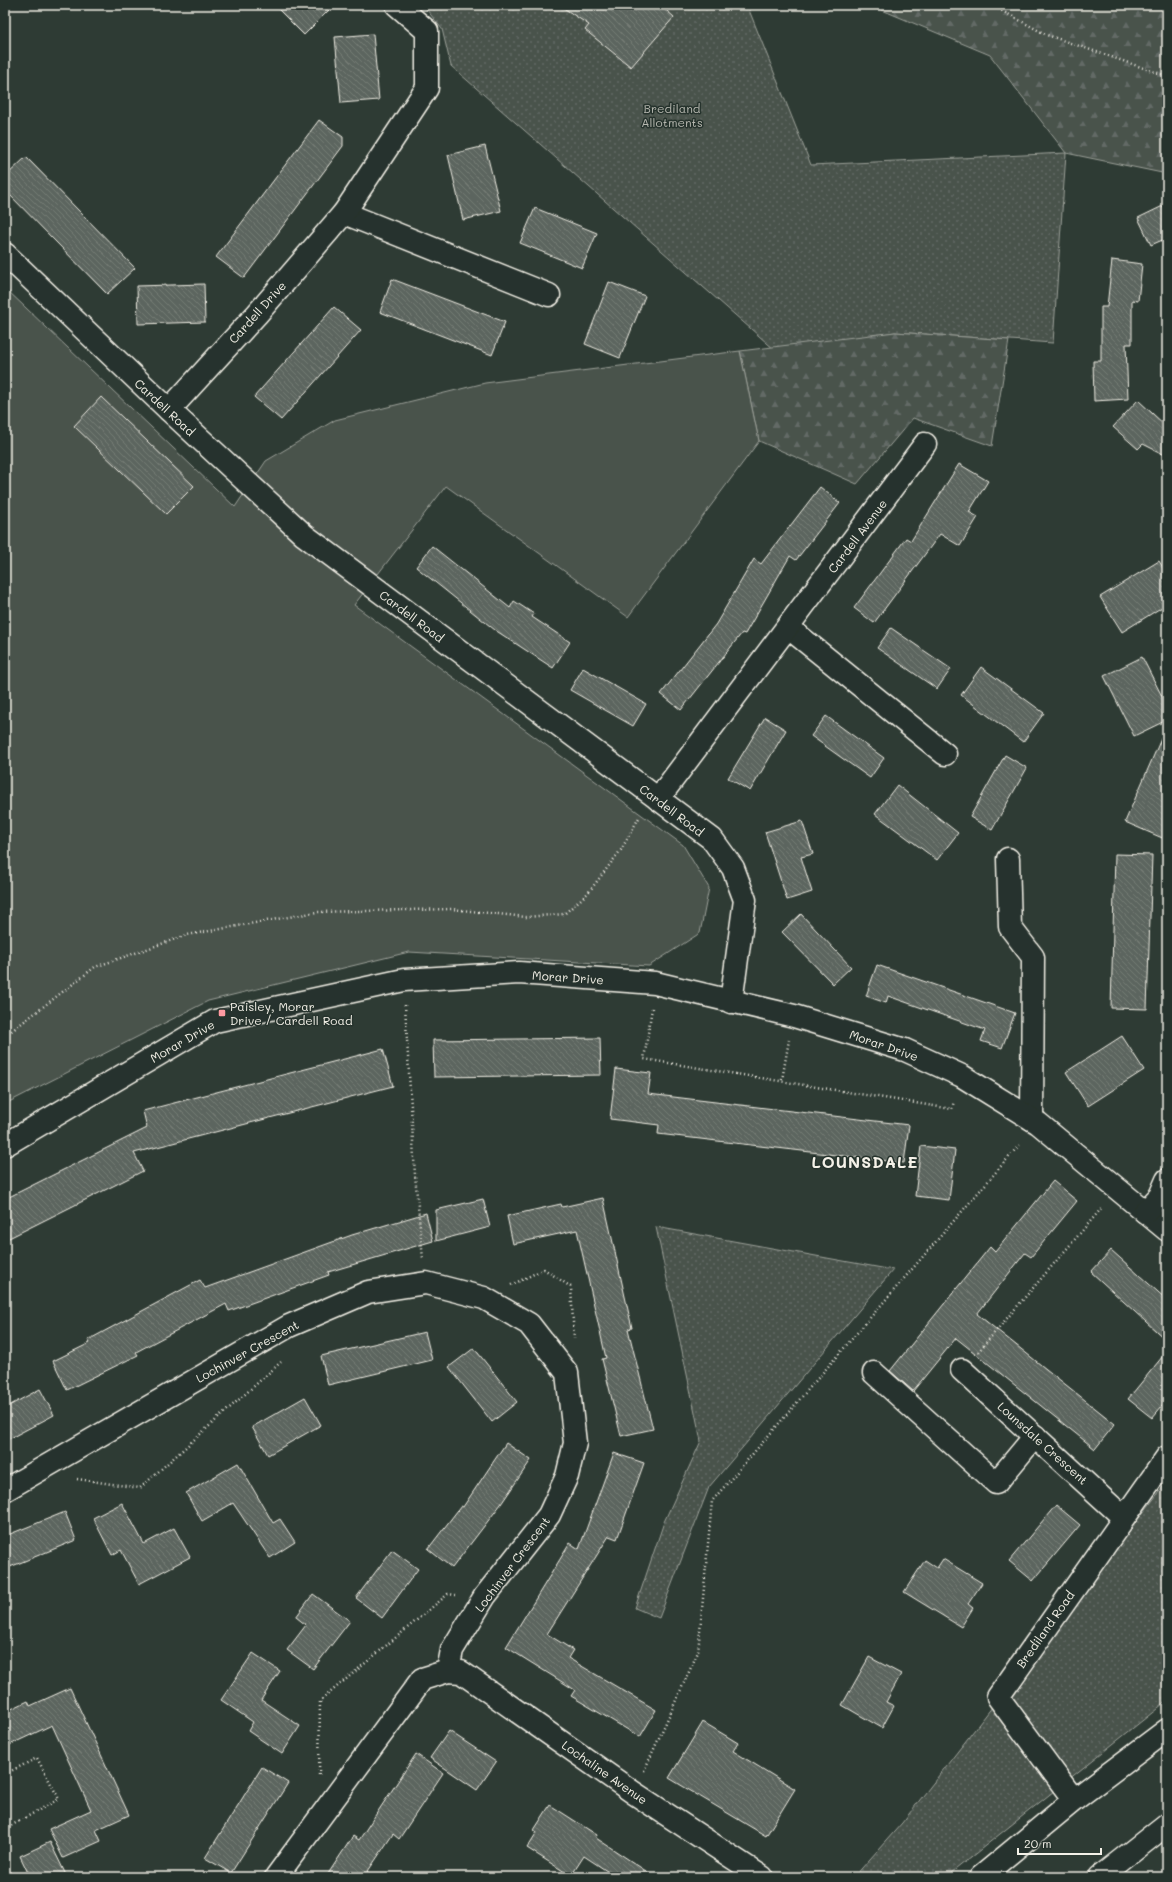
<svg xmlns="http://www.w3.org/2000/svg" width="1172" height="1882" viewBox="0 0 1172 1882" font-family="Mali,sans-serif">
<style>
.grass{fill:url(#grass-dots);stroke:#9ea29a}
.forest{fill:url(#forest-firs);stroke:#9ea29a}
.park{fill:#48524c;stroke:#9ea29a}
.building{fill:url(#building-back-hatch);stroke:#f4f1e8}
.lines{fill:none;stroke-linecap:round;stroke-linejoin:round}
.minor-casing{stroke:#f4f1e8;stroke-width:25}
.path{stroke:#f4f1e8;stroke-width:2.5;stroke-dasharray:1 3;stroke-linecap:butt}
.minor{stroke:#26332d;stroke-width:22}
.poi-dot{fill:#ff9aa2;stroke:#26332d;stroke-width:1.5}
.labels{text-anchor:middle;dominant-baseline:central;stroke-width:3;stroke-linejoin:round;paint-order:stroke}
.park-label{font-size:12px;fill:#b8b9b1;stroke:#26332d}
.street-label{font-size:12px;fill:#f4f1e8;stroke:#26332d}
.poi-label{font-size:12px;fill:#f4f1e8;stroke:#26332d;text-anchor:start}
.district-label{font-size:16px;font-weight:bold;letter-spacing:1px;fill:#f4f1e8;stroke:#26332d}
</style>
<defs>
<pattern id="grass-dots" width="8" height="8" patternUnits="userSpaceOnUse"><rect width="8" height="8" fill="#48524c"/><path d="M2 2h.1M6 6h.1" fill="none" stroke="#636b66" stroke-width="1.8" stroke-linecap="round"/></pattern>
<pattern id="forest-firs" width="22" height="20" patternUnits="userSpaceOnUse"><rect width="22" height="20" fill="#48524c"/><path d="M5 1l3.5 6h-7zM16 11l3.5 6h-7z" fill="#636b66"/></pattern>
<pattern id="building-back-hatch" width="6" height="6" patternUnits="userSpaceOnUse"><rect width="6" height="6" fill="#5c655e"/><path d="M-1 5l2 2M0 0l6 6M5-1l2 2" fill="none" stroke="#747c75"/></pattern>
</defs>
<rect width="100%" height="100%" fill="#2e3b34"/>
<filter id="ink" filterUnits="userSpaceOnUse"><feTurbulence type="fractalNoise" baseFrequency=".025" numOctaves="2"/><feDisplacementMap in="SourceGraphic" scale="8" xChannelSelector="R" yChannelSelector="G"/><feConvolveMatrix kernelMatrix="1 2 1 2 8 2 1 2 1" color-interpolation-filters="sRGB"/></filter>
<g filter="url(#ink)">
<g class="grass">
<path d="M 423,5 L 747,5 L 811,165 L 1066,153 L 1053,343 L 895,332 L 775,350 L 451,66 L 442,29 Z"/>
<path d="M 656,1227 L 893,1270 L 709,1487 L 659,1618 L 635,1608 L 664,1522 L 701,1441 Z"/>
<path d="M 1167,1482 L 1167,1701 L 946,1877 L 854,1877 L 902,1823 Z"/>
</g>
<g class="forest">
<path d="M 870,5 L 1167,5 L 1167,174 L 1066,153 L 990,55 Z"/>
<path d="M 895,332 L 1009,340 L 992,446 L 913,418 L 857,484 L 759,441 L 740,351 Z"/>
</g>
<path class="park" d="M 5,288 L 235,507 L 266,461 L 335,420 L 485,383 L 740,351 L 759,441 L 628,617 L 446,486 L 354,605 L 683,845 L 709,888 L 700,933 L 649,966 L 409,952 L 208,1001 L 5,1104 Z"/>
<g class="building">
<path d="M 274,5 L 334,5 L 304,35 Z"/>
<path d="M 559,5 L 660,5 L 674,17 L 631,67 L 585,30 L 589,25 Z"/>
<path d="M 373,34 L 379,100 L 341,103 L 335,37 Z"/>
<path d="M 319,120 L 343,137 L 343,146 L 244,278 L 216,257 Z"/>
<path d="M 485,146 L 501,211 L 463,220 L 448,155 Z"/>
<path d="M 26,157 L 135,268 L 107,294 L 5,190 L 5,177 Z"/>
<path d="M 1167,204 L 1167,238 L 1151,245 L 1138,218 Z"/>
<path d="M 535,208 L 597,233 L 582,268 L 520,243 Z"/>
<path d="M 1112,260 L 1142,264 L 1138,301 L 1132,300 L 1132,344 L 1126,344 L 1128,399 L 1094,401 L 1093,361 L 1101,361 L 1101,307 L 1107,307 Z"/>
<path d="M 392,279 L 505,322 L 492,355 L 380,312 Z"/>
<path d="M 609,282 L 645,296 L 620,358 L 585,344 Z"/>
<path d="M 204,284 L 205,322 L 138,324 L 137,286 Z"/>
<path d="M 334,307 L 361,330 L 281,420 L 254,397 Z"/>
<path d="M 101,397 L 194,486 L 166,514 L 74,426 Z"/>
<path d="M 1138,400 L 1167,427 L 1167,456 L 1143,444 L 1138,449 L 1113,427 Z"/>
<path d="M 959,464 L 988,481 L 969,512 L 978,517 L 960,546 L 940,534 L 874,623 L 854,608 L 906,538 L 911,541 Z"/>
<path d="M 820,487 L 840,503 L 796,560 L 790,556 L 745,634 L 742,633 L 681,710 L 661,694 L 716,624 L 754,559 L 761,564 Z"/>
<path d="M 432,546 L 510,608 L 514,601 L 534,614 L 532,617 L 570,642 L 553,668 L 495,630 L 416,567 Z"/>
<path d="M 1159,561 L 1167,574 L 1167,604 L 1122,632 L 1100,597 Z"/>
<path d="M 891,628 L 951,669 L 937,689 L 877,648 Z"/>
<path d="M 1142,657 L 1167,706 L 1167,720 L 1134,736 L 1104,676 Z"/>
<path d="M 981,667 L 1044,713 L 1023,742 L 961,695 Z"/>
<path d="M 583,668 L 646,704 L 633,726 L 570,690 Z"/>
<path d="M 826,716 L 884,758 L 870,778 L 811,736 Z"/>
<path d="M 765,717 L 786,730 L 750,791 L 728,778 Z"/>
<path d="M 1167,725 L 1167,840 L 1125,822 Z"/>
<path d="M 1005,755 L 1027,768 L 992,830 L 970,817 Z"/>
<path d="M 897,785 L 958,833 L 937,860 L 875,814 Z"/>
<path d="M 802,821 L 813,854 L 801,857 L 812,892 L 787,900 L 765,832 Z"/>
<path d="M 1115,854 L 1152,855 L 1147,1009 L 1111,1008 Z"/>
<path d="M 801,914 L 851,967 L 833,984 L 782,932 Z"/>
<path d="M 877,965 L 1015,1013 L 1002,1048 L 981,1041 L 985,1030 L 888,996 L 886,1003 L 866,996 Z"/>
<path d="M 1122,1036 L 1144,1070 L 1088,1106 L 1066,1072 Z"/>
<path d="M 600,1038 L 601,1075 L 434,1077 L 433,1040 Z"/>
<path d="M 383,1049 L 393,1086 L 134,1153 L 143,1171 L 5,1240 L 5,1199 L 147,1128 L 143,1111 Z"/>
<path d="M 616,1069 L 651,1073 L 648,1094 L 909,1125 L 904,1163 L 658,1134 L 659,1125 L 610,1119 Z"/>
<path d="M 921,1146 L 955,1150 L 949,1200 L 915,1196 Z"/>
<path d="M 1053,1181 L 1077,1201 L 1031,1257 L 1025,1253 L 977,1314 L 1115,1424 L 1095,1449 L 956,1338 L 913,1391 L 890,1371 L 990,1247 L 995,1252 Z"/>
<path d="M 603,1198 L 632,1328 L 628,1329 L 653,1429 L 621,1436 L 602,1359 L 606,1358 L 577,1230 L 513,1244 L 507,1216 L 561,1204 L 562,1207 Z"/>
<path d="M 483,1199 L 490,1227 L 436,1241 L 436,1210 Z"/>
<path d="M 426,1213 L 433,1241 L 328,1272 L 329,1275 L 229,1311 L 226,1304 L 136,1352 L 138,1355 L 67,1390 L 53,1361 L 90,1343 L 88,1340 L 200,1280 L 205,1288 L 352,1235 Z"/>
<path d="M 1111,1250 L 1167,1300 L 1167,1341 L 1091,1272 Z"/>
<path d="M 425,1332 L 432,1360 L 328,1385 L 321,1356 Z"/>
<path d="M 474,1348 L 517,1402 L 492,1422 L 449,1367 Z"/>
<path d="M 1167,1351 L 1167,1400 L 1152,1418 L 1128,1399 Z"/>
<path d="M 40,1389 L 54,1415 L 5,1441 L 5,1408 Z"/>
<path d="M 305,1397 L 321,1425 L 268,1455 L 252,1427 Z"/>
<path d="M 506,1443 L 531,1460 L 501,1504 L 452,1568 L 428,1549 L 461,1506 L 463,1507 Z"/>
<path d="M 614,1453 L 644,1463 L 617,1539 L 609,1536 L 547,1634 L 573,1650 L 568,1658 L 656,1710 L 640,1737 L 571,1696 L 575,1690 L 506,1647 L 570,1543 L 579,1549 Z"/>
<path d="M 238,1463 L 273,1523 L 280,1519 L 295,1542 L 270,1558 L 233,1503 L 202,1521 L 186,1493 Z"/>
<path d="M 122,1503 L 144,1544 L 174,1528 L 190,1557 L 139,1584 L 121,1550 L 112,1555 L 93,1518 Z"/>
<path d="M 1056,1505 L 1080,1525 L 1033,1581 L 1009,1561 Z"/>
<path d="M 65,1512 L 76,1540 L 5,1569 L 5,1536 Z"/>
<path d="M 392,1550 L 418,1569 L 382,1618 L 356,1598 Z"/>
<path d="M 943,1559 L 982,1583 L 968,1604 L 973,1608 L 961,1627 L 904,1592 L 925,1560 L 937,1568 Z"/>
<path d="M 313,1594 L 350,1621 L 313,1669 L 287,1650 L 306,1625 L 296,1617 Z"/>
<path d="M 253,1653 L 280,1671 L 261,1700 L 300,1726 L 282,1754 L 248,1731 L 253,1722 L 221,1700 Z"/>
<path d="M 869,1657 L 901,1674 L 886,1702 L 894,1706 L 882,1728 L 842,1705 Z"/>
<path d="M 70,1688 L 129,1815 L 96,1830 L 101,1841 L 63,1858 L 49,1829 L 91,1810 L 52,1725 L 5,1747 L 5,1712 L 28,1701 L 30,1706 Z"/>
<path d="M 703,1722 L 738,1743 L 733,1751 L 795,1789 L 766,1836 L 669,1778 Z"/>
<path d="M 449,1731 L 496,1762 L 477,1790 L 430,1758 Z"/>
<path d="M 416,1754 L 443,1773 L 399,1839 L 393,1834 L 364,1877 L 326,1877 L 353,1836 L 359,1840 Z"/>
<path d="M 262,1767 L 288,1783 L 231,1873 L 205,1858 Z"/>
<path d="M 550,1805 L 597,1835 L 596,1838 L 655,1877 L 616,1877 L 584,1856 L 571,1876 L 527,1848 L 537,1832 L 534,1830 Z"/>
<path d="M 50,1842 L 67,1877 L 30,1877 L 20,1856 Z"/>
</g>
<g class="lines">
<g class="minor-casing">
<g id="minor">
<path d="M 344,213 L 549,295"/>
<path d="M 5,254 L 169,410 L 304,535 L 712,839 L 733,868 L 745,900 L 731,1002"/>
<path d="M 169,410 L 257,314 L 344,213 L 427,88 L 427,31 L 397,5"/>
<path d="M 789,628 L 945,754"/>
<path d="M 658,799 L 925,444"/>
<path d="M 1008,859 L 1010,927 L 1033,957 L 1032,1119"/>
<path d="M 5,1145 L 215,1021 L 404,980 L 519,973 L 655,983 L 794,1016 L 905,1050 L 962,1076 L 1038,1123 L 1167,1230"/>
<path d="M 1145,1212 L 1160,1196 L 1167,1180"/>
<path d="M 962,1370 L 1123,1517"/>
<path d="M 874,1373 L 996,1483 L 1035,1436"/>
<path d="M 5,1490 L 289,1326 L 368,1292 L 426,1283 L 484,1298 L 529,1324 L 567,1373 L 575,1443 L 567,1476 L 549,1515 L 485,1596 L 452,1650 L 448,1671 L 422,1679 L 276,1877"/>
<path d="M 448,1671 L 461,1672 L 634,1793 L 762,1877"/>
<path d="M 1074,1800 L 998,1697 L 1167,1457"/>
<path d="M 981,1877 L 1074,1800 L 1167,1730"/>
<path d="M 1100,1877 L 1167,1824"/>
</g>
</g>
<g class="path">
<path d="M 991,5 L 1047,35 L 1167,76"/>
<path d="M 405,1005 L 415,1175 L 423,1259"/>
<path d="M 652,1008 L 644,1059 L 952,1109 L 954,1101"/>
<path d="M 5,1036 L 95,967 L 187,935 L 317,912 L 452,909 L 526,917 L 564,914 L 588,893 L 621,850 L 640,816"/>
<path d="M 782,1080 L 789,1040"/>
<path d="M 511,1285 L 544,1269 L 571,1287 L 574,1339"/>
<path d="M 978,1352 L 1101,1209"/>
<path d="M 77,1479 L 140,1488 L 281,1362"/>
<path d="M 644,1771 L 698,1652 L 712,1501 L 1021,1143"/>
<path d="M 5,1774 L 37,1758 L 59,1799 L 5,1829"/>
<path d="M 319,1775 L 320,1701 L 448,1594 L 456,1595"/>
</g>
<use href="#minor" class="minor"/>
</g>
</g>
<rect class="poi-dot" x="218" y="1009" width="8" height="8" rx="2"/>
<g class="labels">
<g class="park-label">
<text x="672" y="108">Brediland<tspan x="672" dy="14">Allotments</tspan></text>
</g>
<g class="street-label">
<text transform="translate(257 312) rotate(-48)">Cardell Drive</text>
<text transform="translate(165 407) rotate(43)">Cardell Road</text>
<text transform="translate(857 536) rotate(-53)">Cardell Avenue</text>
<text transform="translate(412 616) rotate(37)">Cardell Road</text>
<text transform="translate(672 810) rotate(37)">Cardell Road</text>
<text transform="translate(568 977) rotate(4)">Morar Drive</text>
<text transform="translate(182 1041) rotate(-30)">Morar Drive</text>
<text transform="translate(884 1045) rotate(19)">Morar Drive</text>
<text transform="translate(247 1351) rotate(-29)">Lochinver Crescent</text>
<text transform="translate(1043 1443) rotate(42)">Lounsdale Crescent</text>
<text transform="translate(512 1564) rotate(-53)">Lochinver Crescent</text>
<text transform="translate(1045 1629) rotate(-55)">Brediland Road</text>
<text transform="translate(605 1772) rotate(35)">Lochaline Avenue</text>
</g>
<g class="poi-label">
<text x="230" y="1006">Paisley, Morar<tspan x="230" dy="14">Drive / Cardell Road</tspan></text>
</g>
<g class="district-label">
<text x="865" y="1161">LOUNSDALE</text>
</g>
</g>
<rect width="1172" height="1882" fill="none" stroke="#26332d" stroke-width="20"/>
<rect x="10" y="10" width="1152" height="1862" fill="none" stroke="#f4f1e8" stroke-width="1.5" filter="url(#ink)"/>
<path d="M1018 1848v6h83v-6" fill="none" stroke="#f4f1e8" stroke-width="2"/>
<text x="1024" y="1848" font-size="12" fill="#f4f1e8" stroke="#26332d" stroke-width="3" paint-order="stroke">20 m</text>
</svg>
